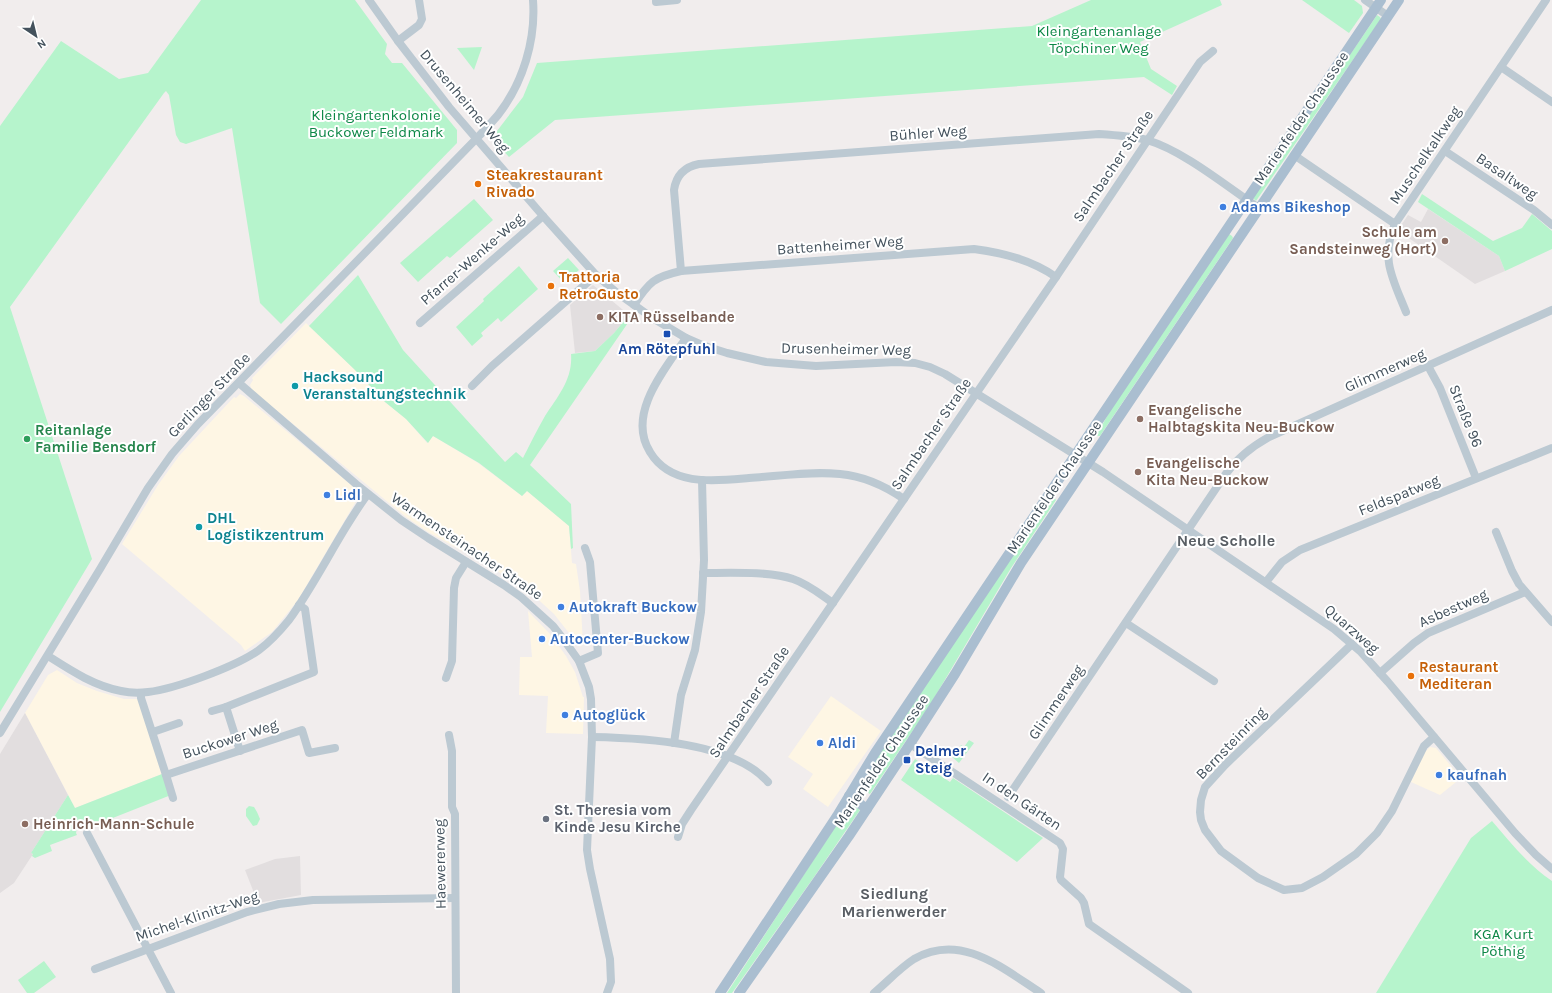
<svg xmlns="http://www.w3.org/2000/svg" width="1552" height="993" viewBox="0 0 1552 993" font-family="Karla,sans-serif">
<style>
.commercial{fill:#fef6e4}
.education{fill:#e2dedf}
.green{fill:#b6f4cc}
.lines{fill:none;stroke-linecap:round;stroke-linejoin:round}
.minor{stroke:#bcc9d2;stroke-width:8}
.major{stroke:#aabed0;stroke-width:10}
.food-dot{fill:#e8710a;stroke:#fff;stroke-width:1.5}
.shop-dot{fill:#3f7fe0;stroke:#fff;stroke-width:1.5}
.education-dot{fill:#8d6e63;stroke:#fff;stroke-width:1.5}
.transit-dot{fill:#1a4fb4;stroke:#fff;stroke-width:1.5}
.culture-dot{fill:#0f9aa8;stroke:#fff;stroke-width:1.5}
.leisure-dot{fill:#2e9e5b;stroke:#fff;stroke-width:1.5}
.worship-dot{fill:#6b7280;stroke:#fff;stroke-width:1.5}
.labels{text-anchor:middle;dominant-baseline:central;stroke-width:4;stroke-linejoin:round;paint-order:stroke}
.park-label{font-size:15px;fill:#0c8746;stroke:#fff}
.street-label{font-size:15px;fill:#44525d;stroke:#fff}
.food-label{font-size:15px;font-weight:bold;fill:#c56008;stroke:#fff;text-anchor:start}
.shop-label{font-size:15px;font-weight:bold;fill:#366cbe;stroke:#fff;text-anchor:start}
.education-label{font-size:15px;font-weight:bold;fill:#785e54;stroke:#fff;text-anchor:start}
.transit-label{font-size:15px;font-weight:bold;fill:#164399;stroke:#fff}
.culture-label{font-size:15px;font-weight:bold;fill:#0d838f;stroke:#fff;text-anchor:start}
.leisure-label{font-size:15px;font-weight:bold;fill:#27864d;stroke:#fff;text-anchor:start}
.worship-label{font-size:15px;font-weight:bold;fill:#5b616d;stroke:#fff;text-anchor:start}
.neighbourhood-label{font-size:16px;font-weight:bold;fill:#595e64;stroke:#fff}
</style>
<rect width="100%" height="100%" fill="#f1eded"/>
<g class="commercial">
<path d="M 306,323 L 354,369 L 385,402 L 406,419 L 427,443 L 433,436 L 478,463 L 522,496 L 527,491 L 569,526 L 572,563 L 576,564 L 580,591 L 583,644 L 580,647 L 554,614 L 530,592 L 519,584 L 471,556 L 428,532 L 406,517 L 252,390 L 250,385 L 253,380 L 252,378 Z"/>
<path d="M 240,394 L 244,396 L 356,489 L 359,496 L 298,600 L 272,632 L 245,651 L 241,645 L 122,544 L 158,485 L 179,456 L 234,397 L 236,398 Z"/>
<path d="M 528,611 L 551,635 L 566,656 L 575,672 L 583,697 L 584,697 L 583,734 L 546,733 L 548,696 L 519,695 L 520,657 L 532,657 Z"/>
<path d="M 57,670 L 77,683 L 97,691 L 124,699 L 138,699 L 162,774 L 75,808 L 25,713 L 48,675 Z"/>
<path d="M 831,696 L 881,731 L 828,807 L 803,789 L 813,774 L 788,757 Z"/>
<path d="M 1430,747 L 1436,748 L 1461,778 L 1440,795 L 1411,782 L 1425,752 Z"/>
</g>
<g class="education">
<path d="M 1428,209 L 1499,256 L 1505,271 L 1475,284 L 1403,234 L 1405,230 L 1400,227 L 1408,215 L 1421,222 Z"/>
<path d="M 593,285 L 629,315 L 614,333 L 595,351 L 575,353 L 570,305 Z"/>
<path d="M 25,713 L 68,795 L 31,853 L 33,854 L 14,883 L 0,893 L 0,754 Z"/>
<path d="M 300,856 L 301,895 L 258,903 L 245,870 L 275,859 Z"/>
</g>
<g class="green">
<path d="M 201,0 L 355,0 L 387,44 L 385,54 L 392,63 L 402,63 L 457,130 L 457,143 L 281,324 L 260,303 L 232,128 L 186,144 L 180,142 L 176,135 L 169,95 L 166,91 L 164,93 L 10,307 L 92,559 L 0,712 L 0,126 L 61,41 L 119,79 L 148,73 Z"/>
<path d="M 1091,0 L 1220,0 L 1222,5 L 1140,42 L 1151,69 L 1177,86 L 1172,95 L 1144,77 L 555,120 L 509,157 L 497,144 L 497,131 L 523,97 L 537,63 L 1032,26 Z"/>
<path d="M 1302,0 L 1354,0 L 1362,6 L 1363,13 L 1349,33 Z"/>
<path d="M 1377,15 L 1380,17 L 1381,19 L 1256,201 L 1253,198 Z"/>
<path d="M 482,47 L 474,70 L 457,48 Z"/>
<path d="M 1422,194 L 1493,241 L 1522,228 L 1532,214 L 1552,231 L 1552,249 L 1505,271 L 1499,256 L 1418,202 Z"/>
<path d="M 474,199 L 493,220 L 450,258 L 447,256 L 418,282 L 400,263 Z"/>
<path d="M 1229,234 L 1232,236 L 1233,238 L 1100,436 L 1097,436 L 1097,434 L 1113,406 Z"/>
<path d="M 568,258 L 579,270 L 564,283 L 553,271 Z"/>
<path d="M 519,266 L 538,289 L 501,322 L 498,318 L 481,333 L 483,336 L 472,346 L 456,327 L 484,301 L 483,299 Z"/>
<path d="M 358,275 L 403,350 L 505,462 L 516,452 L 523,458 C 530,444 537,430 545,416 C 558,396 573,379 571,354 L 595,351 L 614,333 L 629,315 L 632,317 L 530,465 L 571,504 L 573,548 L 571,549 L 569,526 L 527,491 L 522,496 L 479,463 L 433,436 L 428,443 L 406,419 L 385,402 L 354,369 L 309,326 Z"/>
<path d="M 1053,496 L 1056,500 L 1011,568 L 930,705 L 870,794 L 859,787 L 873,763 Z"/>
<path d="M 969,740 L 974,743 L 959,763 L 952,757 L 961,745 L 964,747 Z"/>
<path d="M 915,759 L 950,782 L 953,778 L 1043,838 L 1017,862 L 901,780 Z"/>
<path d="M 162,774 L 171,795 L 95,825 L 93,823 L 86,821 L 78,824 L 76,833 L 77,835 L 50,845 L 52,851 L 35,858 L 32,856 L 33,854 L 31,853 L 68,795 L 75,808 Z"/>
<path d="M 852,804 L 860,810 L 814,877 L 732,993 L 727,993 L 849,805 Z"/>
<path d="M 249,806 L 254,807 L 257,812 L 260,819 L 257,825 L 253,826 L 246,816 L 246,809 Z"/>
<path d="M 1492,821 C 1510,842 1529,866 1552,881 L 1552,993 L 1376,993 L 1471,838 Z"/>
<path d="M 44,961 L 56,977 L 34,993 L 27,993 L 18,980 Z"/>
</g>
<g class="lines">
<g class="minor">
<path d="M 369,0 L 398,41 L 449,107 L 543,216 L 596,275 L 616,292 L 651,317 L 686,338 L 702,345 L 727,353 L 766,362 L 816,366 L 896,362 L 915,363 L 930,367 L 945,374 L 1103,472 L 1334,629 L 1361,652 L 1388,682 L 1515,833 L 1536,855 L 1552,869"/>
<path d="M 656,0 L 656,2 L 677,0"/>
<path d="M 1365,0 L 1388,16"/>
<path d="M 398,41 L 419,25 L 422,19 L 419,0"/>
<path d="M 1501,67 L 1552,102"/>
<path d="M 1445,151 L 1534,210 L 1552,225"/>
<path d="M 1294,155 L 1395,224"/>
<path d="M 681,271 L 674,190 C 676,176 684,167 699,164 L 1099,134 C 1115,135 1131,136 1147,140 C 1184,151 1226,186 1259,208"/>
<path d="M 634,305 C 649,282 654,277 681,271 L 974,249 C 1004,253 1031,260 1056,277"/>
<path d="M 1406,312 C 1393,279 1380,259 1395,224 L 1546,0"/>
<path d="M 420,323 L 543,216"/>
<path d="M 686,338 C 665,369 626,414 650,452 C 671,487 715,481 749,478 C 779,476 810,471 840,474 C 863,476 885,486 904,499"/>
<path d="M 1428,366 L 1440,388 L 1476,478"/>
<path d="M 239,383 L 356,484 L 401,520 L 428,538 L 504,585 L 521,597 L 553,626 L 564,640 L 579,661 L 589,687 L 591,699 L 592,737 L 587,850 L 590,869 L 610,959 L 611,982 L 607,993"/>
<path d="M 472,386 L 492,366 L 596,275"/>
<path d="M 1496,532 L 1512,571 L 1519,584 L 1552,622"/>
<path d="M 703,573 C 728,573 771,571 793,579 C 808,584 820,594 833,603"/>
<path d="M 1266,582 L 1282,562 L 1300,550 L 1552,448"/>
<path d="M 1126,623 L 1214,681"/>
<path d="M 1352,644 L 1225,765 L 1205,787 L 1201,800 L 1200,812 L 1201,820 L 1205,830 L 1221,851 L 1258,878 L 1284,890 L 1302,888 L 1323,877 L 1356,854 L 1377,833 L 1392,811 L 1424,746 L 1434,737"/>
<path d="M 48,656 C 70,670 94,686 121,691 C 130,693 140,693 148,692 C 175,689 237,666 259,650 C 270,642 280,631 289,620 C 310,591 327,558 346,527 C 353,516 360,504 368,494"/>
<path d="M 579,661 L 598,653 L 590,562 L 585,548"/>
<path d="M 1380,673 L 1414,643 L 1428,633 L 1525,592"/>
<path d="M 446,678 L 452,661 L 454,588 L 456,578 L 466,562"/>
<path d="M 141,693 L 141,698 L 166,775 L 302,730 L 309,753 L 335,748"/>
<path d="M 212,711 L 226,707"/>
<path d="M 153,732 L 179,723"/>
<path d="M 0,733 L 100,569 L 148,488 L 172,454 L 198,424 L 477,138 C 484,131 491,123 498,115 C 523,83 536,40 533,0"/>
<path d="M 449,735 L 452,751 L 452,807 L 455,814 L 456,993"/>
<path d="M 592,737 C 643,738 733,742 768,782"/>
<path d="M 674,743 L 681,695 L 695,650 L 701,612 L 704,560 L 702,480"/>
<path d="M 910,744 L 1060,843 L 1063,849 L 1060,877 L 1061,880 L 1081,898 L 1084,903 L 1089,924 L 1188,993"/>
<path d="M 240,751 L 226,707 L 314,672 L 305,609 L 299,605"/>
<path d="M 166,775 L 173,798"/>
<path d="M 1008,797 L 1225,475 C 1237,458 1251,447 1269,437 L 1552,310"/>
<path d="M 87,833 L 171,993"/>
<path d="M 678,837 L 682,824 L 691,810 L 1056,277 L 1200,62 L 1213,51"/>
<path d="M 95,969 L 247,912 L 279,904 L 313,900 L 455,898"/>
<path d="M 874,993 C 887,982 900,968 914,959 C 961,932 1002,968 1041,993"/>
</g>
<g class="major">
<path d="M 849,796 L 867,809"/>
<path d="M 720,993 L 837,816 L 875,753 L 1381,0"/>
<path d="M 739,993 L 849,836 L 910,744 L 955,674 L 1021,563 L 1399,0"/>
</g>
</g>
<g class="food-dot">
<circle cx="478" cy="184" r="4"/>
<circle cx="551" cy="286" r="4"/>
<circle cx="1411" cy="676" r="4"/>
</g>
<g class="shop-dot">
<circle cx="1223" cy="207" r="4"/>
<circle cx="327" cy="495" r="4"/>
<circle cx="561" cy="607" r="4"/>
<circle cx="542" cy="639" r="4"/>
<circle cx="565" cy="715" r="4"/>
<circle cx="820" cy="743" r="4"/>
<circle cx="1439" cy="775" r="4"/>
</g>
<g class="education-dot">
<circle cx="1445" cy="241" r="4"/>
<circle cx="600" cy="317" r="4"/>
<circle cx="1140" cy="419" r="4"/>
<circle cx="1138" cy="472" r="4"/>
<circle cx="25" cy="824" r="4"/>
</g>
<g class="transit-dot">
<rect x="663" y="330" width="8" height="8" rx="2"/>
<rect x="903" y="756" width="8" height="8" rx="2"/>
</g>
<g class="culture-dot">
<circle cx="295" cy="386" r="4"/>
<circle cx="199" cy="527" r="4"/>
</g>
<circle class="leisure-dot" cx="27" cy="439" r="4"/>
<circle class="worship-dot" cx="546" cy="819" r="4"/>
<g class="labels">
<g class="park-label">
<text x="1099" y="31">Kleingartenanlage<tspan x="1099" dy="17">Töpchiner Weg</tspan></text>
<text x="376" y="115">Kleingartenkolonie<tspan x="376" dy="17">Buckower Feldmark</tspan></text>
<text x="1503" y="934">KGA Kurt<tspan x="1503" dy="17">Pöthig</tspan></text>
</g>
<g class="street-label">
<text transform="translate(465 101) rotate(50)">Drusenheimer Weg</text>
<text transform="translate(1301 118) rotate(-56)">Marienfelder Chaussee</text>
<text transform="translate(928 133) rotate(-4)">Bühler Weg</text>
<text transform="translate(1425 155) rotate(-56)">Muschelkalkweg</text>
<text transform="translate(1113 166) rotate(-56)">Salmbacher Straße</text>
<text transform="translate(1507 176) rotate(34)">Basaltweg</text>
<text transform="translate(840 245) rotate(-4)">Battenheimer Weg</text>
<text transform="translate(472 259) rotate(-41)">Pfarrer-Wenke-Weg</text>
<text transform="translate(846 349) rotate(1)">Drusenheimer Weg</text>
<text transform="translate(1385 370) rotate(-24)">Glimmerweg</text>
<text transform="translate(209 395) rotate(-46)">Gerlinger Straße</text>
<text transform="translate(1466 416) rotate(68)">Straße 96</text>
<text transform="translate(931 434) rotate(-56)">Salmbacher Straße</text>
<text transform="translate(1054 487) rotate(-56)">Marienfelder Chaussee</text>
<text transform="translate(1399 495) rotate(-22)">Feldspatweg</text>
<text transform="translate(467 546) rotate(34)">Warmensteinacher Straße</text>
<text transform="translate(1453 608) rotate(-24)">Asbestweg</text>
<text transform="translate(1352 629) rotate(41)">Quarzweg</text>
<text transform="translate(749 702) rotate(-56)">Salmbacher Straße</text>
<text transform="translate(1056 702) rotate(-56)">Glimmerweg</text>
<text transform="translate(230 739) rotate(-18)">Buckower Weg</text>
<text transform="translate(1231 743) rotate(-46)">Bernsteinring</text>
<text transform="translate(881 761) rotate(-56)">Marienfelder Chaussee</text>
<text transform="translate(1022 801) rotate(34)">In den Gärten</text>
<text transform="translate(440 864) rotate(-91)">Haewererweg</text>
<text transform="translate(197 916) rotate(-19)">Michel-Klinitz-Weg</text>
</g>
<g class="food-label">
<text x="486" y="175">Steakrestaurant<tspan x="486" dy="17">Rivado</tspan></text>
<text x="559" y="277">Trattoria<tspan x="559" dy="17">RetroGusto</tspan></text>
<text x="1419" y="667">Restaurant<tspan x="1419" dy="17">Mediteran</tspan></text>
</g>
<g class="shop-label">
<text x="1231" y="207">Adams Bikeshop</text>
<text x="335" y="495">Lidl</text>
<text x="569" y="607">Autokraft Buckow</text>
<text x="550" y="639">Autocenter-Buckow</text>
<text x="573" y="715">Autoglück</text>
<text x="828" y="743">Aldi</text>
<text x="1447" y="775">kaufnah</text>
</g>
<g class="education-label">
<text x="1437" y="232" text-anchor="end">Schule am<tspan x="1437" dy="17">Sandsteinweg (Hort)</tspan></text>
<text x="608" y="317">KITA Rüsselbande</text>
<text x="1148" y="410">Evangelische<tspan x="1148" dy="17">Halbtagskita Neu-Buckow</tspan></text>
<text x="1146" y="463">Evangelische<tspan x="1146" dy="17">Kita Neu-Buckow</tspan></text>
<text x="33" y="824">Heinrich-Mann-Schule</text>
</g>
<g class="transit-label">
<text x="667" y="349">Am Rötepfuhl</text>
<text x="915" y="751" text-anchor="start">Delmer<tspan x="915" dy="17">Steig</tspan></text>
</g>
<g class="culture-label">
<text x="303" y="377">Hacksound<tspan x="303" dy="17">Veranstaltungstechnik</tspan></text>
<text x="207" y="518">DHL<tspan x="207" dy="17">Logistikzentrum</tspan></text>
</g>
<g class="leisure-label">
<text x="35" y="430">Reitanlage<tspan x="35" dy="17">Familie Bensdorf</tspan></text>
</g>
<g class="worship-label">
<text x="554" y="810">St. Theresia vom<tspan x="554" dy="17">Kinde Jesu Kirche</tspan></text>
</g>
<g class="neighbourhood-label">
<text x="1226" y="540">Neue Scholle</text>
<text x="894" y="893">Siedlung<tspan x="894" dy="18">Marienwerder</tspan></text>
</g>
</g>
<g transform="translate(36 36) rotate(145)" stroke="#ffffff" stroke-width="3" paint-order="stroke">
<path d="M0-3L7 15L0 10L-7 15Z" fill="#44525d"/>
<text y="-6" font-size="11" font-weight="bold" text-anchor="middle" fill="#44525d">N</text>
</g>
</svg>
